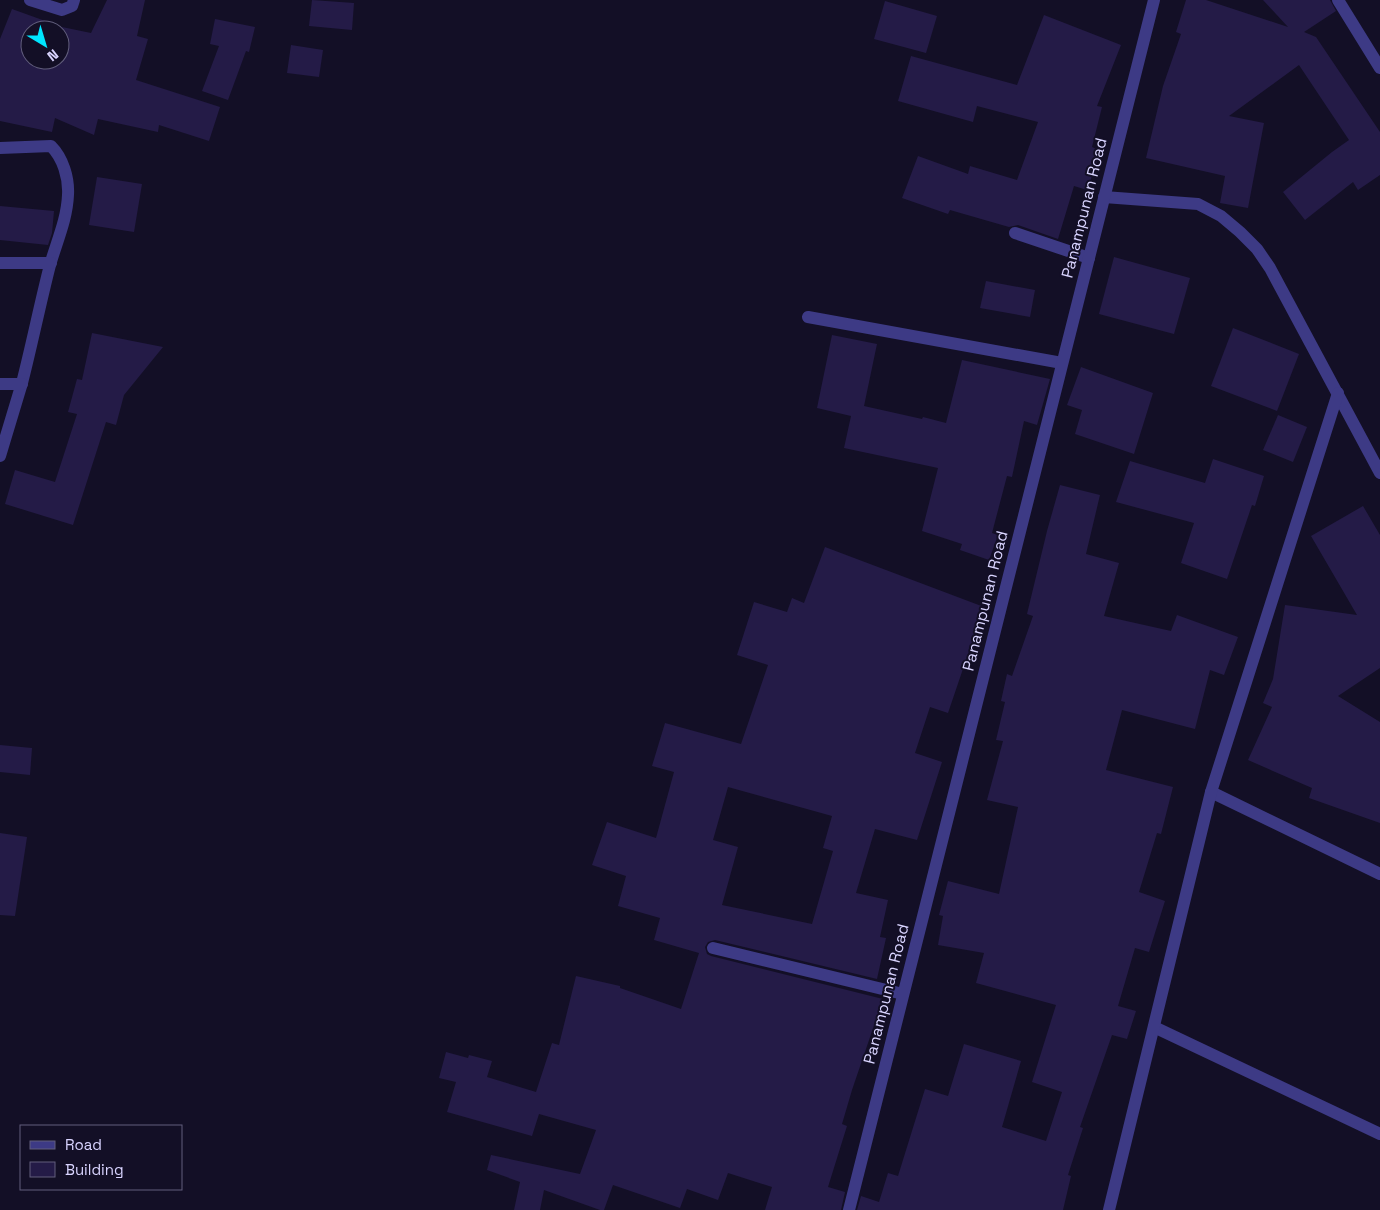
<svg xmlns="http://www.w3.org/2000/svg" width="1380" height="1210" viewBox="0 0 1380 1210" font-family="'Space Grotesk',sans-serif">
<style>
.building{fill:#241b47;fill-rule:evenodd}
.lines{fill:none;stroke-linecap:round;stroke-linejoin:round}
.service{stroke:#3d3a85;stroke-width:12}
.minor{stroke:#3d3a85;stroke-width:12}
.tertiary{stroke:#3d3a85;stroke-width:12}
.labels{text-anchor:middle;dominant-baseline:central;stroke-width:4;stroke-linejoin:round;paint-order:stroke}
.street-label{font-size:16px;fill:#d9d4ff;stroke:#130f26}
</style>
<rect width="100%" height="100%" fill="#130f26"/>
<g class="building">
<path d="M 107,0 L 145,0 L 137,36 L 148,39 L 136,80 L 220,107 L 209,141 L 159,125 L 158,132 L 98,119 L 94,135 L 55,118 L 52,132 L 0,121 L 0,39 L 12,9 L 62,27 L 91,33 ZM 30,30 L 60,30 L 60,60 L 30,60 Z"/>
<path d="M 312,0 L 354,3 L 352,30 L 309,26 Z"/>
<path d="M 1186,0 L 1206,0 L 1288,27 L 1263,0 L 1330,0 L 1336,11 L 1304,32 L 1316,37 L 1380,132 L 1380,175 L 1358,190 L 1353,182 L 1305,220 L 1283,192 L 1332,152 L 1349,140 L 1299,65 L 1229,116 L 1264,123 L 1248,208 L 1220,203 L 1225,176 L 1146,158 L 1163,86 L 1181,34 L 1176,32 Z"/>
<path d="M 885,1 L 937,16 L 926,53 L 874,39 Z"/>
<path d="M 1044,15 L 1121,45 L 1097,106 L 1102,107 L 1092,147 L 1101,151 L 1087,190 L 1074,186 L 1058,239 L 1018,225 L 1009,227 L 950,210 L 948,214 L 902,198 L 918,156 L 968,174 L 970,166 L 1017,180 L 1038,122 L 977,106 L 973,122 L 898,101 L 911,56 L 1017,85 Z"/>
<path d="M 215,19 L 255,27 L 249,52 L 246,51 L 228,100 L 202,91 L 219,46 L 210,44 Z"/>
<path d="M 291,45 L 323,50 L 319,77 L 287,73 Z"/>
<path d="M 97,177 L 142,184 L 134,232 L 89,225 Z"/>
<path d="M 0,206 L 54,211 L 52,233 L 48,245 L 0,240 Z"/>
<path d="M 1114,257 L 1190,278 L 1174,334 L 1099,314 Z"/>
<path d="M 986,281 L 1035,290 L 1030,317 L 980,308 Z"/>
<path d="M 1233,328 L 1299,354 L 1277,411 L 1211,386 Z"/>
<path d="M 92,333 L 163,347 L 124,395 L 116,425 L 106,422 L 73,525 L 5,504 L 15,470 L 55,482 L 77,414 L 68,412 L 77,379 L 82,380 Z"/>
<path d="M 832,335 L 877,344 L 864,406 L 922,419 L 923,417 L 946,423 L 962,360 L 1050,379 L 1037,425 L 1024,421 L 1012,477 L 1007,476 L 992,533 L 998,535 L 989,560 L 960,550 L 962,544 L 922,531 L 938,468 L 844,448 L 851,416 L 817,408 Z"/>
<path d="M 1081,367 L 1153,393 L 1134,454 L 1075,434 L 1082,410 L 1067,405 Z"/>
<path d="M 1278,415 L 1307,427 L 1293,462 L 1263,450 Z"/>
<path d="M 1213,459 L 1264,476 L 1255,506 L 1252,505 L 1227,579 L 1181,563 L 1194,523 L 1116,502 L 1130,461 L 1205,483 Z"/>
<path d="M 1060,485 L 1100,495 L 1086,554 L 1119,563 L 1104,616 L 1171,631 L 1177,615 L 1238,637 L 1224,675 L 1210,670 L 1195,729 L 1122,710 L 1106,770 L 1173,787 L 1161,834 L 1157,833 L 1139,892 L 1165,901 L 1149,952 L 1135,948 L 1118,1006 L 1136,1011 L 1127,1039 L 1112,1035 L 1080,1127 L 1083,1128 L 1068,1175 L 1071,1176 L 1063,1210 L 857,1210 L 861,1196 L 879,1202 L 888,1173 L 898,1176 L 925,1089 L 948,1096 L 964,1044 L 1021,1061 L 1002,1127 L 1046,1141 L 1062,1092 L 1032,1082 L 1056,1005 L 976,983 L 984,953 L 938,945 L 943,916 L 939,915 L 948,881 L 999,894 L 1018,807 L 987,800 L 1003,741 L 996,740 L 1005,702 L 1001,701 L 1007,674 L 1012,676 L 1033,616 L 1027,614 L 1047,531 Z"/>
<path d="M 1363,506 L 1380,535 L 1380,668 L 1338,696 L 1380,722 L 1380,823 L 1309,798 L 1312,788 L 1248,760 L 1272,707 L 1263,703 L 1273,679 L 1285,605 L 1357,615 L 1311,536 Z"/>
<path d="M 825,547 L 984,607 L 948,713 L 930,707 L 915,753 L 942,762 L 917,840 L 875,829 L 856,893 L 888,900 L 880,937 L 886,938 L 877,979 L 715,940 L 708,942 L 705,947 L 707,954 L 711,956 L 883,999 L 852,1090 L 842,1124 L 847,1126 L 828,1187 L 845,1192 L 841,1210 L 765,1210 L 772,1187 L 728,1173 L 718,1200 L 687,1189 L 680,1208 L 613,1185 L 604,1210 L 600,1210 L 544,1190 L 540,1210 L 514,1210 L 520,1182 L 487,1170 L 491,1155 L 580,1174 L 596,1130 L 539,1114 L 532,1136 L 447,1112 L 456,1082 L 439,1078 L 446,1052 L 468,1058 L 469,1055 L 492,1061 L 487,1077 L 536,1092 L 552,1043 L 559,1045 L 576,976 L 620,986 L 620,988 L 681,1009 L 699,953 L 654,940 L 660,918 L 618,906 L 626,876 L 592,865 L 607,822 L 656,838 L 674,772 L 652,766 L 665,723 L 741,744 L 768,665 L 737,655 L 754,602 L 787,612 L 792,598 L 804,603 ZM 728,787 L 832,816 L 823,848 L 833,851 L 812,924 L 722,905 L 738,847 L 713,840 Z"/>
<path d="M 0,745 L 32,748 L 30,775 L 0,772 Z"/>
<path d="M 0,833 L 27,837 L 15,916 L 0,915 Z"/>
</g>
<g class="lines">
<path class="service" d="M 1015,233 L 1089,258"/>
<g class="minor">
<path d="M 30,0 L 62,10 L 72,6 L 74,0"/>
<path d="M 1338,0 L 1380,68"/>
<path d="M 0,148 L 51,146 C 63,158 69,178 68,195 C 67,219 57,241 50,265 C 40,304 32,344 22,383 C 15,407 7,432 0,456"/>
<path d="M 1104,197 L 1198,204 L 1221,216 L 1240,232 L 1257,249 L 1270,268 L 1380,473"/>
<path d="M 0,263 L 51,263"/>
<path d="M 808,317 L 1062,363"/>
<path d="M 0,384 L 22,384"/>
<path d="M 1211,792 L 1380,874"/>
<path d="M 713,948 L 903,994"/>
<path d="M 1154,1027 L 1380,1134"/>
<path d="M 1109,1210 L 1211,792 L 1338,393"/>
</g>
<path class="tertiary" d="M 849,1210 L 1154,0"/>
</g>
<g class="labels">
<g class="street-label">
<text transform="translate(1084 208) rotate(-76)">Panampunan Road</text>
<text transform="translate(985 601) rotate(-76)">Panampunan Road</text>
<text transform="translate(886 994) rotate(-76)">Panampunan Road</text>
</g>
</g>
<rect x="20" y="1125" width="162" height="65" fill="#130f26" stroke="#625e7d"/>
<rect x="30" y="1141" width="25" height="8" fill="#3d3a85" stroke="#625e7d"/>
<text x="65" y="1150" font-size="15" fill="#d9d4ff">Road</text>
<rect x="30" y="1162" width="25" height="15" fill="#241b47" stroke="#625e7d"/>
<text x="65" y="1175" font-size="15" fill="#d9d4ff">Building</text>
<g transform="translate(45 45) rotate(142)"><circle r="24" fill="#130f26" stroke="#625e7d"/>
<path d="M0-4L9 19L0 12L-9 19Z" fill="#00e5ff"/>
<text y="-8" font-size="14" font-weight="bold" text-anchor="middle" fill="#d9d4ff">N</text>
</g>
</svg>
